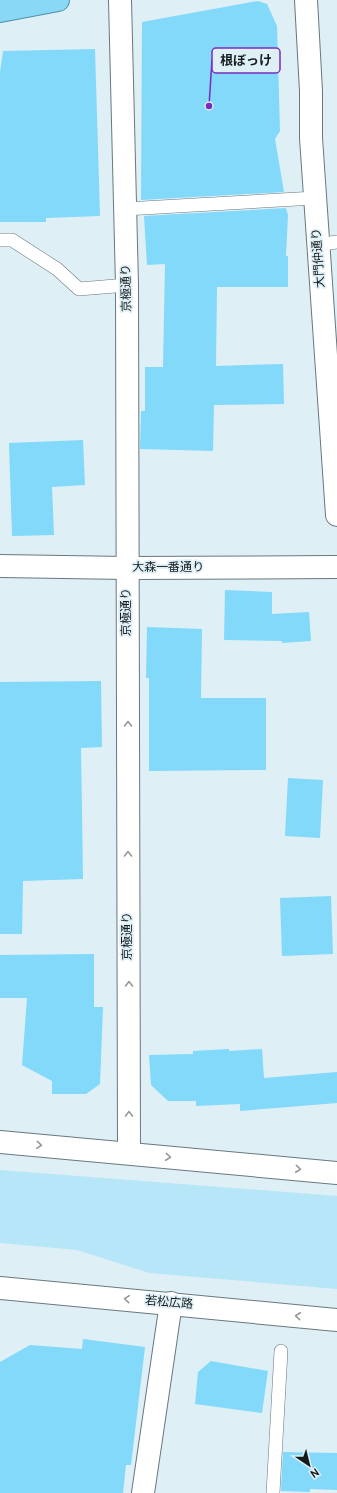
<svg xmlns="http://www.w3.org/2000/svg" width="337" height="1493" viewBox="0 0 337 1493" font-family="Overpass,'Noto Sans JP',sans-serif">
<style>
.green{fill:#b7e6f9}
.building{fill:#82d9fa}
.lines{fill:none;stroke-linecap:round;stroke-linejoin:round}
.service-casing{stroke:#68787e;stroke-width:14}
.minor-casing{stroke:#68787e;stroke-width:24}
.tertiary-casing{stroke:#68787e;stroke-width:24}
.trunk-casing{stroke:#4d90a9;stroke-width:24}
.service{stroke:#fff;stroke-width:13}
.minor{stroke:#fff;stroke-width:22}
.tertiary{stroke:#fff;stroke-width:22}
.trunk{stroke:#88d8f6;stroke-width:22}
.oneway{stroke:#969899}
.labels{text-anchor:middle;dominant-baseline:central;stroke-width:3.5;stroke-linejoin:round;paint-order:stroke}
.street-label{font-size:12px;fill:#151b1d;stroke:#deeff6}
.leader{fill:none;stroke:#7b2cbf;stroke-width:1.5}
.callout-dot{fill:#7b2cbf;stroke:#deeff6;stroke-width:1.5}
.callout{fill:#deeff6;stroke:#7b2cbf;stroke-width:1.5}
.callout-label{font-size:13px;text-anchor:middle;font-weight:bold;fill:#151b1d}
</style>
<rect width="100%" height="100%" fill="#deeff6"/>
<path class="green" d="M 0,1170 L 337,1196 L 337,1289 L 149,1273 L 77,1250 L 0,1243 Z"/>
<g class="building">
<path d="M 258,1 L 267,4 L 277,26 L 280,131 L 275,139 L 284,192 L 141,200 L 142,22 Z"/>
<path d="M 95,49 L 100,216 L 46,218 L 46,222 L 0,222 L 0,72 L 3,51 Z"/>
<path d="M 286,208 L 288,215 L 286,256 L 288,256 L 288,287 L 217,287 L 216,366 L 283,364 L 284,404 L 214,405 L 213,451 L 140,449 L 141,411 L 145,411 L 145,367 L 163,367 L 165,264 L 147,265 L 144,216 Z"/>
<path d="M 83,440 L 85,485 L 52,487 L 54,535 L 12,536 L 9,443 Z"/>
<path d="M 225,590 L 272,592 L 272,614 L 309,612 L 311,641 L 282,643 L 282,641 L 224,640 Z"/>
<path d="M 147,627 L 202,629 L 201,698 L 266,698 L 266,770 L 149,771 L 149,678 L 146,678 Z"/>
<path d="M 101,681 L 102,747 L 81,748 L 83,879 L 23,881 L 22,934 L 0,934 L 0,682 Z"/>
<path d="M 288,778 L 323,780 L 320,838 L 285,836 Z"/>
<path d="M 331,896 L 333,954 L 282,956 L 280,898 Z"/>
<path d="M 94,954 L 94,1007 L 103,1007 L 100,1084 L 86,1094 L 52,1094 L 52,1081 L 22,1065 L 27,998 L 0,998 L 0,955 Z"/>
<path d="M 229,1049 L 229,1051 L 262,1049 L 264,1078 L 337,1072 L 337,1103 L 240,1111 L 240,1104 L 196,1106 L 196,1101 L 168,1101 L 151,1085 L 149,1055 L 193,1054 L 193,1051 Z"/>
<path d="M 83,1339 L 145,1347 L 131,1465 L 126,1465 L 123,1493 L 0,1493 L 0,1362 L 30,1345 L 82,1349 Z"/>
<path d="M 211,1361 L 268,1371 L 262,1413 L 195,1404 L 198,1372 Z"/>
<path d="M 283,1452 L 337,1453 L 337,1490 L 310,1489 L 310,1492 L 281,1491 Z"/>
</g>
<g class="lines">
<g class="service-casing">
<g id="service">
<path d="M 125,209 L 315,198"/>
<path d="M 0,240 L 12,240 L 57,269 L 79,289 L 127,285"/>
<path d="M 318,245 L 337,242"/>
<path d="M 273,1493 L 281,1351"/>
</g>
</g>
<g class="minor-casing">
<g id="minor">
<path d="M 120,0 L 127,285 L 129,1153"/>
<path d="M 306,0 L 311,91 L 311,138 L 337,515"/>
<path d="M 143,1493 L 171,1303"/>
</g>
</g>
<g class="tertiary-casing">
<g id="tertiary">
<path d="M 0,566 L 127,568 L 337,567"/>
<path d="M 0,1142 L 337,1173"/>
<path d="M 0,1288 L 337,1320"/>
</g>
</g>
<g class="trunk-casing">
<path id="trunk" d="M 0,11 L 58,0"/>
</g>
<use href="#service" class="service"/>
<use href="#minor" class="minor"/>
<use href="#tertiary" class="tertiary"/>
<use href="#trunk" class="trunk"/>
</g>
<defs><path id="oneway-chevron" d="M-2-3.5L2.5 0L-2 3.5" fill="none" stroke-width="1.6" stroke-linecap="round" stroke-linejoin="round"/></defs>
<g class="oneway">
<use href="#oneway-chevron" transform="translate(128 724) rotate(-90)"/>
<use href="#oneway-chevron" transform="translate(128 854) rotate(-90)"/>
<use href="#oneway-chevron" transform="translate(129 984) rotate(-90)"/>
<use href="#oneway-chevron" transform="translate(129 1114) rotate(-90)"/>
<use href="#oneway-chevron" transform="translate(39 1145) rotate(5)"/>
<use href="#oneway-chevron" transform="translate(168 1157) rotate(6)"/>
<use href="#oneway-chevron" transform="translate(298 1169) rotate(6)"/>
<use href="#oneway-chevron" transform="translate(127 1299) rotate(-175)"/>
<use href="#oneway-chevron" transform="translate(298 1316) rotate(-174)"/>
</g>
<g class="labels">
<g class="street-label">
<text transform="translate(319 258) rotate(-94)">大門仲通り</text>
<text transform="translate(127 288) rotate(-91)">京極通り</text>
<text x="168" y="568">大森一番通り</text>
<text transform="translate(127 612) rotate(-90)">京極通り</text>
<text transform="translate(128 936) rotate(-90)">京極通り</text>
<text transform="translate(169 1303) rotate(5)">若松広路</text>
</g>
</g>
<path class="leader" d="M209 106L212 60"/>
<circle class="callout-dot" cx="209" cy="106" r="4"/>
<rect class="callout" x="212" y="48" width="68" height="25" rx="4"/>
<g class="callout-label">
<text x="246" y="65">根ぼっけ</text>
</g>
<g transform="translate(309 1465) rotate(145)" stroke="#deeff6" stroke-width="3" paint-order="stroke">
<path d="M0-3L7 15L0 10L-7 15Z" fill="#151b1d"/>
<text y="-6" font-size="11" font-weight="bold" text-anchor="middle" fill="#151b1d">N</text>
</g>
</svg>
